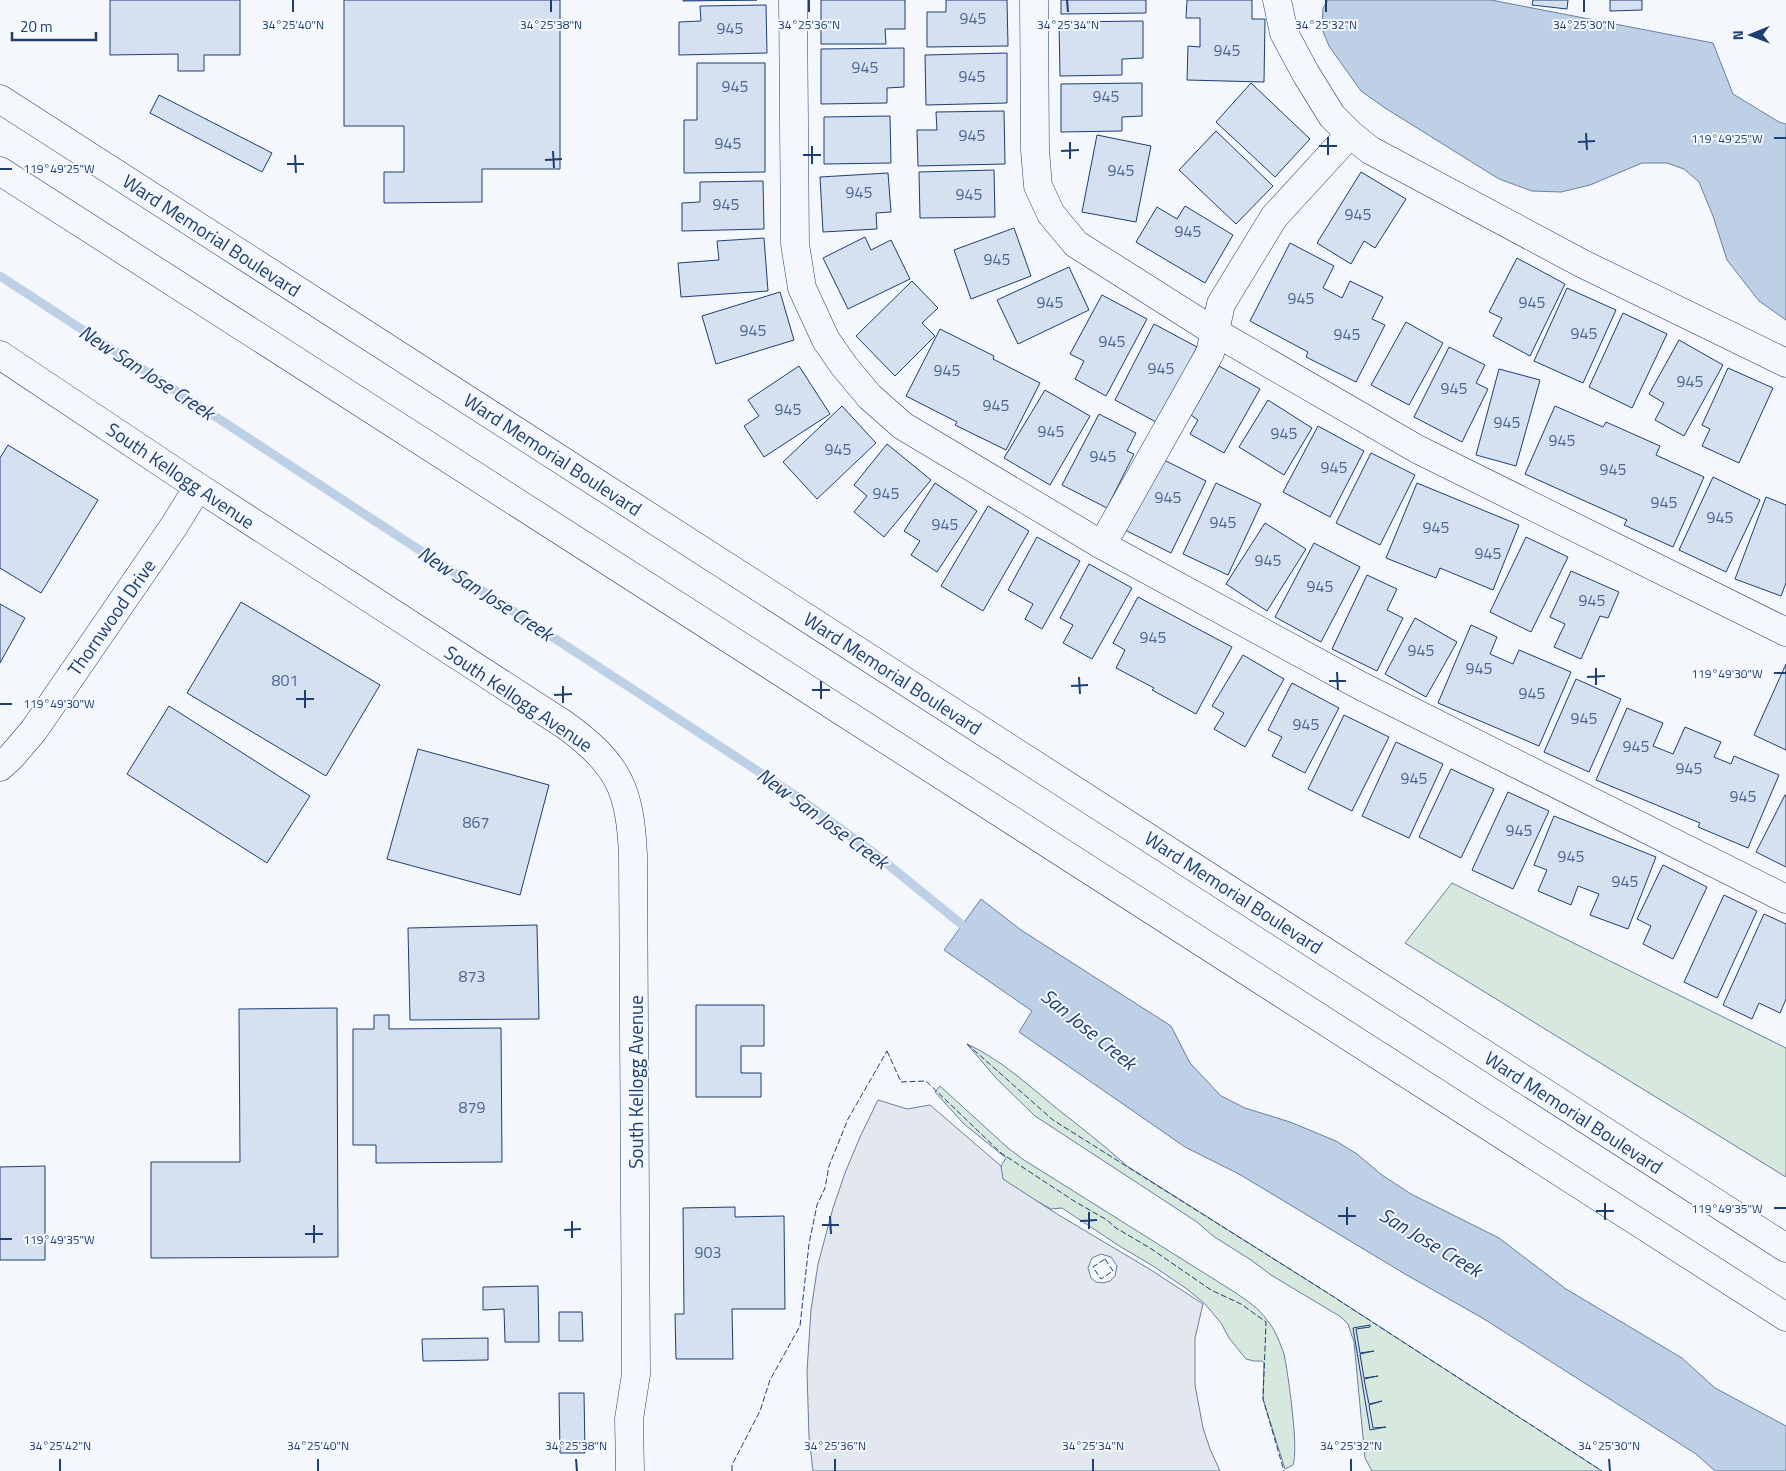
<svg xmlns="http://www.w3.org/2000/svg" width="1786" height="1471" viewBox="0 0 1786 1471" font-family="'Titillium Web',sans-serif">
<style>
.green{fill:#d7e8df;stroke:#687fa3}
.parking{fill:#e3e8f0;stroke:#687fa3;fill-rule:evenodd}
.water{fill:#bed0e5;stroke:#687fa3}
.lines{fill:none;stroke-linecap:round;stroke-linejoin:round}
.stream{stroke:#bed0e5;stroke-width:9}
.building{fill:#d5e0f0;stroke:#1d3f73}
.minor-casing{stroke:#1d3f73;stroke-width:29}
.highway-casing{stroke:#1d3f73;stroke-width:29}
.minor{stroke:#f4f7fb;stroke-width:28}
.highway{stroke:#f4f7fb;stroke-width:28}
.fence{stroke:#1d3f73;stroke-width:1;stroke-dasharray:6 2.5;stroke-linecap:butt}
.ticks{fill:none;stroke:#1d3f73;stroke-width:2}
.labels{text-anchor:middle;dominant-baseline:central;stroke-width:4;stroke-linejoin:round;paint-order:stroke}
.number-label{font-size:16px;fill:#4b6792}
.street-label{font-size:19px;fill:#1d3f73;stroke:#f4f7fb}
.water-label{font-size:20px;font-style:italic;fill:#1d3f73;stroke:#f4f7fb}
.ticks-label{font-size:12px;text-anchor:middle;fill:#1d3f73;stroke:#f4f7fb;stroke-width:4;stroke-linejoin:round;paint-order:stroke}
</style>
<rect width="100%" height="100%" fill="#f4f7fb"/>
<g class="green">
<path d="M 1452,883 L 1786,1048 L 1786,1177 L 1405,943 Z"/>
<path d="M 967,1044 C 1000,1059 1027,1084 1055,1107 C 1079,1126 1104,1145 1127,1166 L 1323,1290 L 1602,1471 L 1372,1471 L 1365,1458 L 1354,1342 L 1348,1324 L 1341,1317 L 1271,1275 L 1251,1260 L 1213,1236 L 1197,1222 L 1035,1116 L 996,1078 Z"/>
<path d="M 940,1086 L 1008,1148 L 1024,1160 L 1236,1293 C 1247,1301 1259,1308 1267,1320 C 1275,1329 1280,1343 1284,1354 C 1288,1373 1299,1449 1293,1465 L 1285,1469 L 1263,1399 L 1264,1363 L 1262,1361 L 1254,1361 L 1246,1359 L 1229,1338 L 1221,1323 L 1205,1304 L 1187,1289 L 1153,1266 L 1121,1247 L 1062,1208 L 1051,1209 L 1033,1199 L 1002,1179 L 1001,1166 L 1006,1158 L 964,1124 L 935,1092 Z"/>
</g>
<path class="parking" d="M 878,1100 L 907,1109 L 930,1105 L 1001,1166 L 1003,1179 L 1057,1214 L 1151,1270 L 1203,1304 L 1195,1338 L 1195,1385 L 1203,1428 L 1210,1449 L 1220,1471 L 813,1471 L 809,1437 L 807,1371 L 811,1310 L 818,1264 L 833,1208 L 845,1173 L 860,1137 ZM 1101,1254 L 1111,1257 L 1117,1266 L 1115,1276 L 1110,1281 L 1103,1283 L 1096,1282 L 1091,1278 L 1088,1268 L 1092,1258 Z"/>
<g class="water">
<path d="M 1328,0 L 1491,0 L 1713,43 L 1733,94 L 1779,122 L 1786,124 L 1786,320 L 1759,301 L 1727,260 L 1713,216 L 1699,182 L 1684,169 L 1667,163 L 1642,163 L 1590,185 L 1561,192 L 1532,191 L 1499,179 L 1385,108 L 1361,91 L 1329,46 L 1322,29 L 1323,8 Z"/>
<path d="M 981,899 L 1021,930 L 1171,1026 L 1190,1063 L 1221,1096 L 1245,1108 L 1290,1122 L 1336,1141 L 1357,1154 L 1382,1175 L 1411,1194 L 1499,1238 L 1566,1289 L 1682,1358 L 1715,1388 L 1786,1426 L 1786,1471 L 1715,1471 L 1696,1454 L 1484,1319 L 1405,1274 L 1239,1174 L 1185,1147 L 1019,1032 L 1032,1011 L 944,950 Z"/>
</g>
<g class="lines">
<path class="stream" d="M 0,276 L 793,794 L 875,854 L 971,932"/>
</g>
<g class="building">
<path d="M 110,0 L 240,0 L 240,55 L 204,55 L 204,71 L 178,71 L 178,54 L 110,55 Z"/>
<path d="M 344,0 L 560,0 L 560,169 L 482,169 L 482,202 L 384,203 L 384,172 L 404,172 L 404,126 L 344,126 Z"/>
<path d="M 683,0 L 757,0 L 683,1 Z"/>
<path d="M 821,0 L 905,0 L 905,29 L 885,29 L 886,44 L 821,44 Z"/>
<path d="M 946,0 L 1007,0 L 1008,46 L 927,47 L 927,12 L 946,12 Z"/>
<path d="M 1061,0 L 1146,0 L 1146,13 L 1061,14 Z"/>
<path d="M 1187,0 L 1252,0 L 1252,19 L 1265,19 L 1264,82 L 1187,80 L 1188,46 L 1200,47 L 1200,18 L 1186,18 Z"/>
<path d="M 1533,0 L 1568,0 L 1567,9 L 1532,5 Z"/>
<path d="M 1610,0 L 1642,0 L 1642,10 L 1610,11 Z"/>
<path d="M 766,5 L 767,53 L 679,55 L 679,22 L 701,21 L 700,6 Z"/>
<path d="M 1143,21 L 1143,58 L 1122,59 L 1122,75 L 1060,76 L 1059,22 Z"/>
<path d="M 904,48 L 904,87 L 887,88 L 887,103 L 821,104 L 821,49 Z"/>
<path d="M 1007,53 L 1007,103 L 926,105 L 925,55 Z"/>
<path d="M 697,63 L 765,63 L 765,172 L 684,173 L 684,120 L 697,120 Z"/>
<path d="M 1142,83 L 1142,116 L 1122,117 L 1122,131 L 1061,132 L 1061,84 Z"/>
<path d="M 1251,83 L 1310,139 L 1275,177 L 1216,122 Z"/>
<path d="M 159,95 L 272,153 L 262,172 L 150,113 Z"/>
<path d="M 1004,111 L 1005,164 L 918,166 L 917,130 L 937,130 L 936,112 Z"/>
<path d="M 890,116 L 891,163 L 824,164 L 824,117 Z"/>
<path d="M 1216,131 L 1273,186 L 1236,224 L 1179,170 Z"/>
<path d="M 1097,135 L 1151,146 L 1136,222 L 1082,212 Z"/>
<path d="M 994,170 L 995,217 L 920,218 L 919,172 Z"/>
<path d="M 1361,172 L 1406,199 L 1375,248 L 1364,241 L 1351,264 L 1317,243 Z"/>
<path d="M 888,173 L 891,212 L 876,213 L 877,229 L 823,232 L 820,177 Z"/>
<path d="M 763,181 L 764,229 L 682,231 L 682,203 L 700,202 L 700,182 Z"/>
<path d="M 1185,206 L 1233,235 L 1205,283 L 1136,242 L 1157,207 L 1177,219 Z"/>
<path d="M 1014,228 L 1031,276 L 971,299 L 954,250 Z"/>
<path d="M 865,237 L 871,250 L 891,240 L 910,279 L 848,309 L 823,258 Z"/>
<path d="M 764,238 L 768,291 L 681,297 L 678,263 L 719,260 L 717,241 Z"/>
<path d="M 1290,243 L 1334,266 L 1323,288 L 1342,298 L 1350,281 L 1383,297 L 1372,319 L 1385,325 L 1356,382 L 1306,357 L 1308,352 L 1250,321 Z"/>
<path d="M 1517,258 L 1565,284 L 1530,356 L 1493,336 L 1502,318 L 1489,312 Z"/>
<path d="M 1069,267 L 1089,310 L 1018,344 L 997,300 Z"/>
<path d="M 912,281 L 938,308 L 922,323 L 935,336 L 895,376 L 856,336 Z"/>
<path d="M 1567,288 L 1616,310 L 1583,383 L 1534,361 Z"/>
<path d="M 780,292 L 794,340 L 716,364 L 702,316 Z"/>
<path d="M 1102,295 L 1147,319 L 1106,396 L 1075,379 L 1084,361 L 1070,354 Z"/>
<path d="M 1623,313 L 1667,334 L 1632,408 L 1589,387 Z"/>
<path d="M 1406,322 L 1443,343 L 1409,405 L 1371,385 Z"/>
<path d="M 1154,324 L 1197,347 L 1158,423 L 1115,400 Z"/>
<path d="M 940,329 L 994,356 L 993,359 L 1040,383 L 1006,450 L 955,425 L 957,422 L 906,396 Z"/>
<path d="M 1679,340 L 1723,365 L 1684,436 L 1655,420 L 1664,403 L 1649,394 Z"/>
<path d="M 1449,347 L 1485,365 L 1476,383 L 1488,389 L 1462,442 L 1414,417 Z"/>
<path d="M 799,366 L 830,414 L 764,457 L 744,426 L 759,416 L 748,400 Z"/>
<path d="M 1219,366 L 1260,389 L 1224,453 L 1190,434 L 1198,420 L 1191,415 Z"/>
<path d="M 1728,368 L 1773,388 L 1739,463 L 1702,446 L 1710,429 L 1702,425 Z"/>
<path d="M 1499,369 L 1540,380 L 1516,466 L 1476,455 Z"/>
<path d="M 1045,390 L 1090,416 L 1050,485 L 1004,458 Z"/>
<path d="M 1268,400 L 1312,428 L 1284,475 L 1239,447 Z"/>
<path d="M 842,406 L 876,443 L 817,499 L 783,462 Z"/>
<path d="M 1555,406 L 1603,427 L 1606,422 L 1660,446 L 1656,455 L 1704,477 L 1673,547 L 1624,525 L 1627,520 L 1525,474 Z"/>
<path d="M 1099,414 L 1136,433 L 1127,451 L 1134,454 L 1107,508 L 1062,485 Z"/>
<path d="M 1318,426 L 1364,451 L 1330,517 L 1283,492 Z"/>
<path d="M 887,444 L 931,480 L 884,537 L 854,512 L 867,496 L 854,485 Z"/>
<path d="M 8,445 L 98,500 L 41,593 L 0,568 L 0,458 Z"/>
<path d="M 1371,453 L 1415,475 L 1380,545 L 1336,523 Z"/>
<path d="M 1160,458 L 1206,481 L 1171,553 L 1125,530 Z"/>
<path d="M 1713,477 L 1760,500 L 1726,572 L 1679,550 Z"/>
<path d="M 935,483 L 977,511 L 937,572 L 911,555 L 920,541 L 904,531 Z"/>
<path d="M 1216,483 L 1261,504 L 1228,575 L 1183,554 Z"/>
<path d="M 1417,483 L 1519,525 L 1493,590 L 1440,568 L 1436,578 L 1386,558 Z"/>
<path d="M 1766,497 L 1786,505 L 1786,583 L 1781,596 L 1735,579 Z"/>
<path d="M 988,506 L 1029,531 L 983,611 L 941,586 Z"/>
<path d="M 1265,523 L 1306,549 L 1267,611 L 1226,584 Z"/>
<path d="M 1037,537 L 1080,561 L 1042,629 L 1025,619 L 1033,604 L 1008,590 Z"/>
<path d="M 1526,537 L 1568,557 L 1531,632 L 1490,612 Z"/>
<path d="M 1314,543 L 1360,567 L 1321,642 L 1275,617 Z"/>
<path d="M 1089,564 L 1132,588 L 1092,659 L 1063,643 L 1073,625 L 1060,618 Z"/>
<path d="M 1571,571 L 1619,592 L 1608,618 L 1600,616 L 1581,659 L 1554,647 L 1565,624 L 1550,617 Z"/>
<path d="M 1367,575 L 1397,589 L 1387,610 L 1403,618 L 1377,671 L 1332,649 Z"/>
<path d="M 1138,597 L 1232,647 L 1196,714 L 1152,690 L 1154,688 L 1116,668 L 1125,650 L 1113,643 Z"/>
<path d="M 241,602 L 380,685 L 326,776 L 187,693 Z"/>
<path d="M 0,604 L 25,618 L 0,663 Z"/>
<path d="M 1415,618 L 1457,642 L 1426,697 L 1385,674 Z"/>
<path d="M 1471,625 L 1497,637 L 1490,654 L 1513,664 L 1519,650 L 1571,672 L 1539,746 L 1438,703 Z"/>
<path d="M 1243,655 L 1284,679 L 1245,747 L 1214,729 L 1224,713 L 1212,706 Z"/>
<path d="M 1786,664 L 1786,750 L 1754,735 Z"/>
<path d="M 1576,679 L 1621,699 L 1589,772 L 1544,752 Z"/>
<path d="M 1292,683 L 1339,708 L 1305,773 L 1272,756 L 1282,737 L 1268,730 Z"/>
<path d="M 169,706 L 310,796 L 267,863 L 127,774 Z"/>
<path d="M 1627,708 L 1663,723 L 1653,746 L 1673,754 L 1685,727 L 1721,742 L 1714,757 L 1731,764 L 1734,756 L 1779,775 L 1748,848 L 1698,827 L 1700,823 L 1596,780 Z"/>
<path d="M 1344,715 L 1389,737 L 1352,811 L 1308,789 Z"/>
<path d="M 1396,742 L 1443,764 L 1409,838 L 1362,816 Z"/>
<path d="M 418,749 L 549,785 L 520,895 L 387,859 Z"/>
<path d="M 1451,769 L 1494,789 L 1461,858 L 1419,837 Z"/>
<path d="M 1508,792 L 1549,811 L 1513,889 L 1472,870 Z"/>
<path d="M 1785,795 L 1786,795 L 1786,867 L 1756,852 Z"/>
<path d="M 1554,816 L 1656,857 L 1628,929 L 1590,915 L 1599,894 L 1578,886 L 1571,905 L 1538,891 L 1547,870 L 1534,865 Z"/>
<path d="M 1663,865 L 1707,887 L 1673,959 L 1643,944 L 1651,926 L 1637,919 Z"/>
<path d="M 1724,895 L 1757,911 L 1717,998 L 1684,982 Z"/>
<path d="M 1764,914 L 1786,924 L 1786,999 L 1780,1013 L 1759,1003 L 1752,1019 L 1723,1005 Z"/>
<path d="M 537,925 L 539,1019 L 410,1020 L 408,928 Z"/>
<path d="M 696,1005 L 764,1005 L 764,1046 L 741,1046 L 741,1073 L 761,1073 L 761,1097 L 696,1097 Z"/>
<path d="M 337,1008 L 338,1257 L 151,1258 L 151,1162 L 240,1162 L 239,1009 Z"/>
<path d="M 374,1015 L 389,1015 L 389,1029 L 501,1028 L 502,1162 L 376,1163 L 376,1145 L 353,1145 L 353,1029 L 374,1029 Z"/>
<path d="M 45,1166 L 45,1260 L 0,1260 L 0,1167 Z"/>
<path d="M 735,1207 L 735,1217 L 784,1216 L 785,1309 L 732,1309 L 733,1359 L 676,1359 L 675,1314 L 684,1314 L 683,1208 Z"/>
<path d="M 538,1286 L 539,1342 L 505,1342 L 504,1309 L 483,1310 L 483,1287 Z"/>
<path d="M 559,1312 L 582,1312 L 583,1341 L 559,1341 Z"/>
<path d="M 1370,1325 L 1370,1327 L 1356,1329 L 1360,1353 L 1374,1351 L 1360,1354 L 1364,1378 L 1378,1376 L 1364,1379 L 1369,1404 L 1382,1401 L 1369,1405 L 1373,1428 L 1386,1427 L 1370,1430 L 1353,1328 Z"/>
<path d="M 488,1338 L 488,1360 L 423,1361 L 422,1339 Z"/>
<path d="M 559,1393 L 584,1393 L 585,1453 L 560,1453 Z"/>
</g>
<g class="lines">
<g class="minor-casing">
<g id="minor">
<path d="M 793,0 L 795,244 L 802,288 L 826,340 L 844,366 L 870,397 L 903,426 L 1102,545 L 1361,686 L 1786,899"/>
<path d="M 1034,0 L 1035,150 L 1038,186 L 1051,214 L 1076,244 L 1215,332 L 1417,449 L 1786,632"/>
<path d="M 1277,0 L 1284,33 L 1306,74 L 1332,116 L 1350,134 L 1370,150 L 1583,264 L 1786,363"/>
<path d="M 0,355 L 198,487 L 565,725 C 619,764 630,790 633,855 L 636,1374 L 629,1419 L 630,1471"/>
<path d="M 1102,545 L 1210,353 L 1221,304 L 1274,217 L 1350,134"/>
<path d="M 0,767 L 11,757 L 34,730 L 174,526 L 198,487"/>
</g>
</g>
<g class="highway-casing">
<g id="highway">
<path d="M 0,99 L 1786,1248"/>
<path d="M 0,171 L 1786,1317"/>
</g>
</g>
<use href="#minor" class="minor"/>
<use href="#highway" class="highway"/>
<g class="fence">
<path d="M 967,1044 L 1053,1120 L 1323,1290 L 1602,1471"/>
<path d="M 887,1051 L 901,1082 L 926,1081 L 1001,1153 L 1074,1201 L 1107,1220 L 1116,1228 L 1150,1248 L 1211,1290 L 1241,1304 L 1266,1322 L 1263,1399 L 1284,1471"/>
<path d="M 1105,1259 L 1113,1271 L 1101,1279 L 1093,1267 Z"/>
<path d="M 732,1471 L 732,1465 L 760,1411 L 770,1380 L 800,1326 L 809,1244 L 817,1205 L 825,1188 L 829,1166 L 848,1119 L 887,1051"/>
</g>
</g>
<path class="ticks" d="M 293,0 L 293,12M 551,0 L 551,12M 809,0 L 809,12M 1067,0 L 1068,12M 1326,0 L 1326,12M 1584,0 L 1584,12M 1586,133 L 1587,150M 1328,137 L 1328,155M 1774,138 L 1786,138M 1070,142 L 1070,159M 1578,142 L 1595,141M 812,146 L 812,164M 1319,146 L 1337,146M 553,151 L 554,168M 1061,151 L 1079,150M 295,155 L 296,173M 803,155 L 821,155M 545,160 L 562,159M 287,164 L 304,164M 0,169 L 12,169M 1596,668 L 1596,685M 1337,672 L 1338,690M 1774,673 L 1786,673M 1079,677 L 1080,694M 1587,677 L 1605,676M 821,681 L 821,699M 1329,681 L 1346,681M 563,686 L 563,703M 1071,686 L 1088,685M 305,690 L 305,708M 812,690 L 830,690M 554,695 L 572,694M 296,699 L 314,699M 0,704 L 12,704M 1605,1203 L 1605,1220M 1347,1207 L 1347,1225M 1774,1208 L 1786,1208M 1596,1211 L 1614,1211M 1089,1212 L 1089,1229M 830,1216 L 831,1234M 1338,1216 L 1356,1216M 572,1221 L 572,1238M 1080,1221 L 1097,1220M 314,1225 L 314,1243M 822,1225 L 839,1225M 564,1230 L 581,1229M 305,1234 L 323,1234M 0,1239 L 12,1239M 60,1459 L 60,1471M 318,1459 L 318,1471M 576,1459 L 577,1471M 835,1459 L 835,1471M 1093,1459 L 1093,1471M 1351,1459 L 1351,1471M 1609,1459 L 1610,1471"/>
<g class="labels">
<g class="number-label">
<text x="973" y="18">945</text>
<text x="730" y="28">945</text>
<text x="1227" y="50">945</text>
<text x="865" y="67">945</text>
<text x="972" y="76">945</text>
<text x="735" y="86">945</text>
<text x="1106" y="96">945</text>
<text x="972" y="135">945</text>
<text x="728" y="143">945</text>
<text x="1121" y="170">945</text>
<text x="859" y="192">945</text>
<text x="969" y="194">945</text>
<text x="726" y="204">945</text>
<text x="1358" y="214">945</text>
<text x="1188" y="231">945</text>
<text x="997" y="259">945</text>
<text x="1301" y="298">945</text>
<text x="1050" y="302">945</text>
<text x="1532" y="302">945</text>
<text x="753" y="330">945</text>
<text x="1584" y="333">945</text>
<text x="1347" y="334">945</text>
<text x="1112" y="341">945</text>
<text x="1161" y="368">945</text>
<text x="947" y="370">945</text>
<text x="1690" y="381">945</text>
<text x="1454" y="388">945</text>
<text x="996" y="405">945</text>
<text x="788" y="409">945</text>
<text x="1507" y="422">945</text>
<text x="1051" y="431">945</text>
<text x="1284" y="433">945</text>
<text x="1562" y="440">945</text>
<text x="838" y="449">945</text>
<text x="1103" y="456">945</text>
<text x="1334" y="467">945</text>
<text x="1613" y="469">945</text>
<text x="886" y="493">945</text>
<text x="1168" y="497">945</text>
<text x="1664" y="502">945</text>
<text x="1720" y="517">945</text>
<text x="1223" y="522">945</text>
<text x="945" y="524">945</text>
<text x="1436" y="527">945</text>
<text x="1488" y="553">945</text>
<text x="1268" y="560">945</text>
<text x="1320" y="586">945</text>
<text x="1592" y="600">945</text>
<text x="1153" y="637">945</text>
<text x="1421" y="650">945</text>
<text x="1479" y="668">945</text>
<text x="285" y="680">801</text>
<text x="1532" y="693">945</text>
<text x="1584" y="718">945</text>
<text x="1306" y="724">945</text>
<text x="1636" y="746">945</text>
<text x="1689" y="768">945</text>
<text x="1414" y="778">945</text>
<text x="1743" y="796">945</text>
<text x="476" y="822">867</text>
<text x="1519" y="830">945</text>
<text x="1571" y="856">945</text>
<text x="1625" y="881">945</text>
<text x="472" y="976">873</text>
<text x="472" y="1107">879</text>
<text x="708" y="1252">903</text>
</g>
<g class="street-label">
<text transform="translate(212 235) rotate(33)">Ward Memorial Boulevard</text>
<text transform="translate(553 454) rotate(33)">Ward Memorial Boulevard</text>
<text transform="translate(181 475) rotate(34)">South Kellogg Avenue</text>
<text transform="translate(111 617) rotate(-55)">Thornwood Drive</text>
<text transform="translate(893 673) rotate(33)">Ward Memorial Boulevard</text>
<text transform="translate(519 698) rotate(34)">South Kellogg Avenue</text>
<text transform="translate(1234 892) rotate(33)">Ward Memorial Boulevard</text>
<text transform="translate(635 1082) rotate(-90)">South Kellogg Avenue</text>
<text transform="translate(1574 1112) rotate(33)">Ward Memorial Boulevard</text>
</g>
<g class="water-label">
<text transform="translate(147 372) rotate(33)">New San Jose Creek</text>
<text transform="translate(486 593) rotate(33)">New San Jose Creek</text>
<text transform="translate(823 818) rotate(36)">New San Jose Creek</text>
<text transform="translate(1089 1029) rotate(39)">San Jose Creek</text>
<text transform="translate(1431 1242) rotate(31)">San Jose Creek</text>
</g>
</g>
<g class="ticks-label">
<text x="293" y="29">34°25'40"N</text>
<text x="551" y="29">34°25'38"N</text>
<text x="809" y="29">34°25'36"N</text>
<text x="1068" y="29">34°25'34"N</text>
<text x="1326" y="29">34°25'32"N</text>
<text x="1584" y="29">34°25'30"N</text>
<text x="1727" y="143">119°49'25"W</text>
<text x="59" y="173">119°49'25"W</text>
<text x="1727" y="678">119°49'30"W</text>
<text x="59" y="708">119°49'30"W</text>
<text x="1727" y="1213">119°49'35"W</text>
<text x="59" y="1244">119°49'35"W</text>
<text x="60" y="1450">34°25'42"N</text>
<text x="318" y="1450">34°25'40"N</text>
<text x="576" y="1450">34°25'38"N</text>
<text x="835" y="1450">34°25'36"N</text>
<text x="1093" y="1450">34°25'34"N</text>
<text x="1351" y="1450">34°25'32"N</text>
<text x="1609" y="1450">34°25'30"N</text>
</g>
<g transform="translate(1751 35) rotate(269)" stroke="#f4f7fb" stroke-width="4" paint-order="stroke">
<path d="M0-4L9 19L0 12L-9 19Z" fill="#1d3f73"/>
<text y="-8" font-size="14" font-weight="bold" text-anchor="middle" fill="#1d3f73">N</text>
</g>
<path d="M12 32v8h84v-8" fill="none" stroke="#1d3f73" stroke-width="2.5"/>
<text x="20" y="32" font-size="15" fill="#1d3f73" stroke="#f4f7fb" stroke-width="4" paint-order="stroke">20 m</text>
</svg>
